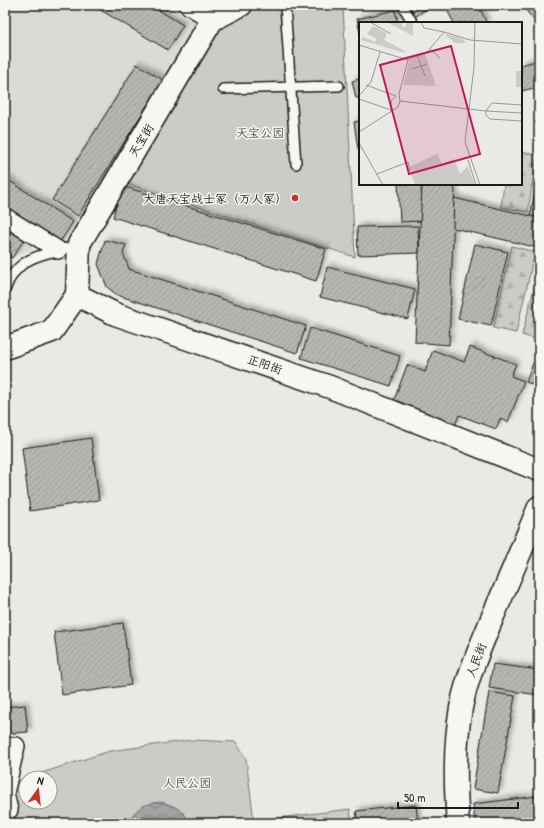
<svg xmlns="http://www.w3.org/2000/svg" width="544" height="828" viewBox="0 0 544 828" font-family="'Patrick Hand','LXGW WenKai TC',sans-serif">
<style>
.built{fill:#dadad6}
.forest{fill:url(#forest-firs);stroke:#747472}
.park{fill:#cbcbc7;stroke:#747472}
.water{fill:url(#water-waves);stroke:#6d6d6c}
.building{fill:url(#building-hatch);stroke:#1c1c1c;filter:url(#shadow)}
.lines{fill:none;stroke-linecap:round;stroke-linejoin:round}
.lane-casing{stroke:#1c1c1c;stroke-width:12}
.street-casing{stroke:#1c1c1c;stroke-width:20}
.secondary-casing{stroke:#1c1c1c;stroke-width:25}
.primary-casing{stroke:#1c1c1c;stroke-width:25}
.lane{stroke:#f6f6f2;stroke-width:9}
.street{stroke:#f6f6f2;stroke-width:17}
.secondary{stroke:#f6f6f2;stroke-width:22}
.primary{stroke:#f6f6f2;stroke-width:22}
.poi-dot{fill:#c8321e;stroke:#f6f6f2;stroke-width:1.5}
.labels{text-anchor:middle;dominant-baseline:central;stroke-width:3;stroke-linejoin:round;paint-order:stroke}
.park-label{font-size:12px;fill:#51514f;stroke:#f6f6f2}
.street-label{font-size:12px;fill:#1c1c1c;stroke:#f6f6f2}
.poi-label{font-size:12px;fill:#1c1c1c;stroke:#f6f6f2;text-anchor:end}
.inset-road{fill:none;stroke:#979795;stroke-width:1}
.view{fill:#c2185b;fill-opacity:0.15;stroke:#c2185b;stroke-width:2}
.inset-edge{fill:none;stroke:#1c1c1c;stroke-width:2}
</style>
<defs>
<pattern id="forest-firs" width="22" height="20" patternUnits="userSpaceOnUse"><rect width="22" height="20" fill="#cbcbc7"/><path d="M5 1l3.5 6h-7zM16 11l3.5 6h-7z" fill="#aeaeaa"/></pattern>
<pattern id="water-waves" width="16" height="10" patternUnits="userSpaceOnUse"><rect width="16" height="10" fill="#a3a3a1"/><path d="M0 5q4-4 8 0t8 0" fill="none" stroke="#848482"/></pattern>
<pattern id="building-hatch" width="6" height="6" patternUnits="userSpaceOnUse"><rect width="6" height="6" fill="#b6b6b3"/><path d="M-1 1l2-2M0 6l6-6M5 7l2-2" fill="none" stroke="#9c9c99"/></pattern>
<filter id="shadow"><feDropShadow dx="3.5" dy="-3.5" stdDeviation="2" flood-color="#0004"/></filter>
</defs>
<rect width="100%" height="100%" fill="#e9e9e5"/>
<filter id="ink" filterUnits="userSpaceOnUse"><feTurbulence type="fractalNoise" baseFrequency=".025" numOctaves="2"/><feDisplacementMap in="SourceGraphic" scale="8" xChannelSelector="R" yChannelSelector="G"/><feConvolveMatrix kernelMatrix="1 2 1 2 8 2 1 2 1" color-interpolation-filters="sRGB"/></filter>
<g filter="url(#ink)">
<path class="built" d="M 5,5 L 167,5 L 201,25 L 62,245 L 39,246 L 17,255 L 5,264 Z"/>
<g class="forest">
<path d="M 521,152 L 537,155 L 528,212 L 501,207 L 504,184 L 521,184 Z"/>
<path d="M 512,246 L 535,252 L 516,333 L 493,328 Z"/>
<path d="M 539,269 L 539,335 L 538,340 L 522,335 Z"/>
</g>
<g class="park">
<path d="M 327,5 L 343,5 L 355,257 L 124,183 L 216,24 L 241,10 L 278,6 L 321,7 Z"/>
<path d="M 191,740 L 236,742 L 246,759 L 254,821 L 350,809 L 352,823 L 14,823 L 10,783 L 26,778 L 26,802 L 50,802 L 50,778 L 26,778 L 110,751 Z"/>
</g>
<path class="water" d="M 161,802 C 173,805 185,810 189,823 L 128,823 C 135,808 145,803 161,802 Z"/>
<g class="building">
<path d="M 92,5 L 150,5 L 183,25 L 168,50 Z"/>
<path d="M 406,5 L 432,5 L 415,17 Z"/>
<path d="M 462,5 L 478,5 L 487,23 L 454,23 L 448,12 Z"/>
<path d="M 522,5 L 539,5 L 539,27 Z"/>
<path d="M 395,10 L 398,23 L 360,23 L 360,33 L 357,19 Z"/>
<path d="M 536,61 L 539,67 L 539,87 L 521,91 L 521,65 Z"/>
<path d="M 137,64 L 163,80 L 78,216 L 52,200 Z"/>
<path d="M 360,79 L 360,98 L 356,98 L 352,81 Z"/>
<path d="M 360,121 L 360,149 L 358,149 L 354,122 Z"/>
<path d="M 539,170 L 539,218 L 530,216 Z"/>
<path d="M 5,178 L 73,222 L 58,245 L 5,210 Z"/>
<path d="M 398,184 L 421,184 L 423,221 L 400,222 Z"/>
<path d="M 422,184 L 455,184 L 449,345 L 415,342 Z"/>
<path d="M 122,186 L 326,249 L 316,281 L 113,217 Z"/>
<path d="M 454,198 L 539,218 L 539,248 L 453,228 Z"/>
<path d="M 418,226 L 419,253 L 358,255 L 357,227 Z"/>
<path d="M 5,228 L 24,240 L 12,258 L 5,253 Z"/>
<path d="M 105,240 L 126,245 L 123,253 L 129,269 L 306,326 L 297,353 L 117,295 L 107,287 L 98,264 Z"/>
<path d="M 475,244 L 508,252 L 491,326 L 458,319 Z"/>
<path d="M 327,267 L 415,289 L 408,319 L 320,297 Z"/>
<path d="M 310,328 L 400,356 L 391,386 L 301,358 Z"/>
<path d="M 470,347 L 516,364 L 511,376 L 524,381 L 508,422 L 500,419 L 496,429 L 459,415 L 455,426 L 393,403 L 407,365 L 425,372 L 433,350 L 464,362 Z"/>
<path d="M 539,348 L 539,387 L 526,382 Z"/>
<path d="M 91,438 L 99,500 L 30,511 L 22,448 Z"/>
<path d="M 123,623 L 131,685 L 62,695 L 54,632 Z"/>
<path d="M 493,664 L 539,670 L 539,695 L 489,688 Z"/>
<path d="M 489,692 L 515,696 L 498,793 L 473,789 Z"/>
<path d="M 25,705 L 28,732 L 5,734 L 5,707 Z"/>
<path d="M 538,796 L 539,819 L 509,823 L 475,823 L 473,804 Z"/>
<path d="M 416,805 L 418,823 L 358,823 L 356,811 Z"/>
</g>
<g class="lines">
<g class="lane-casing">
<g id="lane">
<path d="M 285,5 L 296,164"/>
<path d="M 402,5 L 413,23"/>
<path d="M 223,89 L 339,86"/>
<path d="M 5,290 C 17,254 47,254 79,245"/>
</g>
</g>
<g class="street-casing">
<g id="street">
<path d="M 188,5 L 212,20"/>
<path d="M 5,217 L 58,250"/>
<path d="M 5,746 L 16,746 L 5,793 L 9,810"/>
</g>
</g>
<g class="secondary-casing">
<g id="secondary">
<path d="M 77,295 L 79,244 L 212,20 L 241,5"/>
<path d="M 5,348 L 52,331 L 77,295 L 115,314 L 330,387 L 539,470"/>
</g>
</g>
<g class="primary-casing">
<path id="primary" d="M 458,823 C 455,785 454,746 461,708 C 467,676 481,646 493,616 C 509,580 524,543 539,507"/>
</g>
<use href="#lane" class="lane"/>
<use href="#street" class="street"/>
<use href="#secondary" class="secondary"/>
<use href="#primary" class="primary"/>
</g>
</g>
<circle class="poi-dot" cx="295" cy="198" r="4"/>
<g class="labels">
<g class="park-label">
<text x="260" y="132">天宝公园</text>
<text x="187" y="782">人民公园</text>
</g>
<g class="street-label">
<text transform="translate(141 140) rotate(-59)">天宝街</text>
<text transform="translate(265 364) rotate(19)">正阳街</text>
<text transform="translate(476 660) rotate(-69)">人民街</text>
</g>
<g class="poi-label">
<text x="287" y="198">大唐天宝战士冢（万人冢）</text>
</g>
</g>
<g transform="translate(359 22)">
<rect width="163" height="163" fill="#e9e9e5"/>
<path d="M 157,49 L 163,49 L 163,65 L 157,65 Z" fill="#cbcbc7"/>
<path d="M 28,0 L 42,0 L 44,5 L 47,5 L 47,0 L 54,0 L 54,14 ZM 14,4 L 28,11 L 25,18 L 46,29 L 46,31 L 2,18 L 4,15 L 16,20 L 18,17 L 8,12 ZM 87,12 L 104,17 L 107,21 L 96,21 L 86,13 Z" fill="#cbcbc7"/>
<path d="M 66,31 L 77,64 L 44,63 L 50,39 ZM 78,132 L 83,142 L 95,137 L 101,152 L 109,144 L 116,163 L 56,163 L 50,145 Z" fill="#cbcbc7"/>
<path class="inset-road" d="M 11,0 L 32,12M 62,0 L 65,6 L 85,10M 116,0 L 115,45 L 106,120 L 121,163M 0,23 L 49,38M 71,27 L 81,36M 58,33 L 66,54M 53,47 L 68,42M 7,63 L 37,74M 0,74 L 12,60 L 21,30M 0,77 L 32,88M 41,79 L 40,72 L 49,38 L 68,30 L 85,10 L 111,18 L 163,22M 32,90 L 32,79 L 37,74M 163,91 L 127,89 L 127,93 L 131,97 L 163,99M 0,110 L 39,85 L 41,79 L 127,89 L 133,81 L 163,83M 0,121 L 24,163M 109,138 L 117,163M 18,152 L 49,140 L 51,149"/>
<path class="view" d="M 92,24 L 121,132 L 50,152 L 21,43 Z"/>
<rect width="163" height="163" class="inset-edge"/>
</g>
<rect width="544" height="828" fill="none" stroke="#f6f6f2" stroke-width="20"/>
<rect x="10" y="10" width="524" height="808" fill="none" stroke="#1c1c1c" stroke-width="1.5" filter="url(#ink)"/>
<g transform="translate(38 790) rotate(15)"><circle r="19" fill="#f6f6f2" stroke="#9f9f9c"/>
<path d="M0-3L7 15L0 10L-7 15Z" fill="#c8321e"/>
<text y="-6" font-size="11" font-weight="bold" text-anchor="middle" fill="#1c1c1c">N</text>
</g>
<path d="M398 802v6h120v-6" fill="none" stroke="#1c1c1c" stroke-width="2"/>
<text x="404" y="802" font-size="12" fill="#1c1c1c" stroke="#f6f6f2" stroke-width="3" paint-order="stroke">50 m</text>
</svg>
